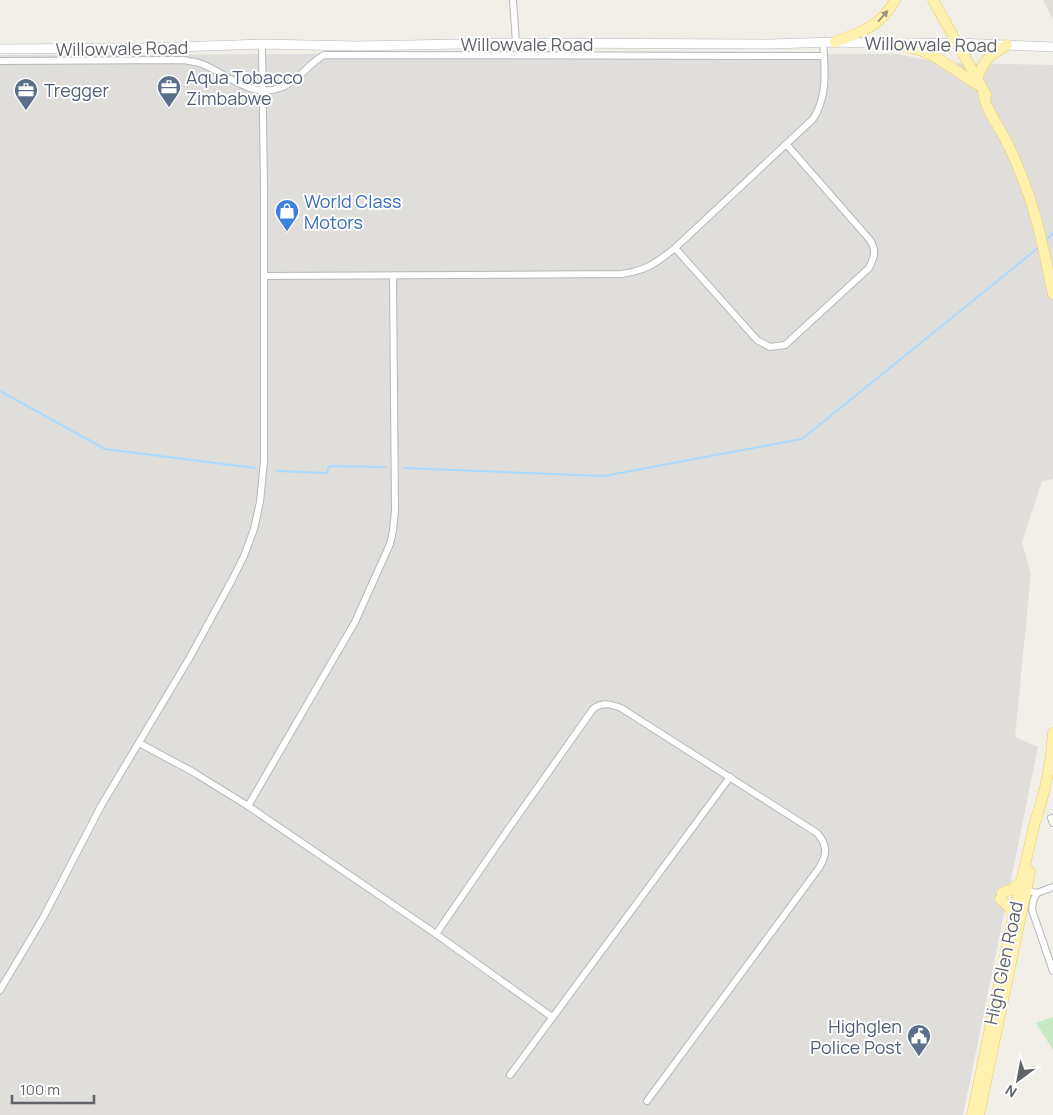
<svg xmlns="http://www.w3.org/2000/svg" width="1053" height="1115" viewBox="0 0 1053 1115" font-family="Manrope,sans-serif">
<style>
.industrial{fill:#e0deda}
.education{fill:#e1ded6}
.green{fill:#c5e8c5}
.lines{fill:none;stroke-linecap:round;stroke-linejoin:round}
.stream{stroke:#aadaff;stroke-width:2}
.street-casing{stroke:#b5b8bc;stroke-width:8}
.secondary-casing{stroke:#b6babf;stroke-width:10}
.primary-casing{stroke:#f2c960;stroke-width:11}
.street{stroke:#fff;stroke-width:6}
.secondary{stroke:#fff;stroke-width:9}
.primary{stroke:#fff2af;stroke-width:10}
.oneway{fill:#979581}
.labels{text-anchor:middle;dominant-baseline:central;stroke-width:4;stroke-linejoin:round;paint-order:stroke}
.street-label{font-size:18px;fill:#5f6368;stroke:#fff}
.service-label{font-size:18px;fill:#4e5e75;stroke:#fff;text-anchor:start}
.shop-label{font-size:18px;fill:#366cbe;stroke:#fff;text-anchor:start}
</style>
<rect width="100%" height="100%" fill="#f1efe8"/>
<path class="industrial" d="M 329,54 L 897,54 L 942,63 L 1053,65 L 1053,479 L 1042,481 L 1022,542 L 1031,574 L 1015,737 L 1038,747 L 963,1115 L 0,1115 L 0,55 Z"/>
<path class="education" d="M 1043,0 L 1053,0 L 1053,20 Z"/>
<path class="green" d="M 1053,1017 L 1053,1050 L 1036,1023 Z"/>
<g class="lines">
<g class="stream">
<path d="M 1045,241 L 1053,233"/>
<path d="M 0,391 L 105,449 L 255,468"/>
<path d="M 404,468 L 604,476 L 802,439 L 1038,248"/>
<path d="M 277,471 L 327,473 L 329,466 L 386,467"/>
</g>
<g class="street-casing">
<g id="street">
<path d="M 513,0 L 516,43"/>
<path d="M 0,61 L 183,60 C 190,61 196,62 202,64 C 229,75 253,101 285,86 C 300,79 309,63 324,55 L 824,56"/>
<path d="M 675,248 L 757,340 L 770,347 L 785,345 L 869,268 C 874,258 877,251 870,240 L 787,145"/>
<path d="M 264,276 L 622,274 C 647,270 655,264 675,248 L 813,119 C 828,97 825,68 823,42"/>
<path d="M 139,743 L 193,772 L 248,806 L 436,934 L 552,1017"/>
<path d="M 248,806 L 355,622 L 390,544 L 393,531 L 395,511 L 393,276"/>
<path d="M 1051,818 L 1053,823"/>
<path d="M 1026,890 L 1037,893 L 1053,887"/>
<path d="M 1037,893 L 1033,901 L 1032,910 L 1053,971"/>
<path d="M 436,934 L 509,828 L 593,709 C 602,702 611,704 621,708 L 817,833 C 828,845 827,855 819,868 L 647,1101"/>
<path d="M 0,990 L 43,918 L 101,806 L 190,657 L 232,580 L 244,556 L 254,529 L 260,502 L 264,461 L 264,189 L 262,44"/>
<path d="M 510,1075 L 730,777"/>
</g>
</g>
<g class="secondary-casing">
<path id="secondary" d="M 0,49 L 148,48 L 262,44 L 357,46 L 516,43 L 770,44 L 835,42 L 896,44 L 957,43 L 1053,47"/>
</g>
<g class="primary-casing">
<g id="primary">
<path d="M 933,0 L 986,95"/>
<path d="M 835,42 C 863,31 879,28 895,0"/>
<path d="M 896,44 L 922,51 L 937,58 L 978,85"/>
<path d="M 977,80 C 983,60 990,55 1007,45"/>
<path d="M 983,91 C 985,108 996,122 1004,137 C 1012,151 1018,167 1024,182 C 1038,218 1045,257 1053,294"/>
<path d="M 1002,893 L 1012,889 L 1021,882"/>
<path d="M 1000,899 L 1010,908 L 1013,917"/>
<path d="M 972,1115 L 1013,917 L 1035,822 C 1045,794 1051,763 1053,733"/>
<path d="M 979,1115 L 1030,872"/>
</g>
</g>
<use href="#street" class="street"/>
<use href="#secondary" class="secondary"/>
<use href="#primary" class="primary"/>
</g>
<defs><path id="oneway-solid" d="M-6-.8H1V-3.2L6.5 0L1 3.2V.8H-6Z" transform="scale(1.25)"/></defs>
<use class="oneway" href="#oneway-solid" transform="translate(883 16) rotate(-48)"/>
<defs>
<g id="office-pin" transform="scale(1.25)"><path d="M0 17L-7.5 6A9.5 9.5 0 1 1 7.5 6Z" fill="#5c6f8a" stroke="#fff"/><path d="M-6-3h4V-5.5h4V-3h4V5H-6ZM-1-4.5V-3h2v-1.5ZM-6 0V1H6V0Z" fill="#fff"/></g>
<g id="shop-pin" transform="scale(1.25)"><path d="M0 17L-7.5 6A9.5 9.5 0 1 1 7.5 6Z" fill="#3f7fe0" stroke="#fff"/><path d="M-5-2.5h2.3a2.7 3.5 0 0 1 5.4 0H5L5.5 6h-11ZM-1.5-2.5h3a1.5 2.3 0 0 0-3 0Z" fill="#fff"/></g>
<g id="civic-pin" transform="scale(1.25)"><path d="M0 17L-7.5 6A9.5 9.5 0 1 1 7.5 6Z" fill="#5c6f8a" stroke="#fff"/><path d="M-.6-6.5H3V-4.5H.6V-3L4-1V1h2V6H-6V1h2V-1L-.6-3ZM-1.2 2.5V6h2.4V2.5Z" fill="#fff"/></g>
</defs>
<g fill-rule="evenodd">
<use href="#office-pin" x="169" y="87"/>
<use href="#office-pin" x="26" y="90"/>
<use href="#shop-pin" x="287" y="211"/>
<use href="#civic-pin" x="919" y="1036"/>
</g>
<g class="labels">
<g class="street-label">
<text x="527" y="44">Willowvale Road</text>
<text transform="translate(931 44) rotate(1)">Willowvale Road</text>
<text transform="translate(122 48) rotate(-1)">Willowvale Road</text>
<text transform="translate(1003 963) rotate(-78)">High Glen Road</text>
</g>
<g class="service-label">
<text x="186" y="77">Aqua Tobacco<tspan x="186" dy="21">Zimbabwe</tspan></text>
<text x="44" y="90">Tregger</text>
<text x="902" y="1026" text-anchor="end">Highglen<tspan x="902" dy="21">Police Post</tspan></text>
</g>
<g class="shop-label">
<text x="304" y="201">World Class<tspan x="304" dy="21">Motors</tspan></text>
</g>
</g>
<g transform="translate(1018 1080) rotate(212)" stroke="#ffffff" stroke-width="4" paint-order="stroke">
<path d="M0-4L9 19L0 12L-9 19Z" fill="#5f6368"/>
<text y="-8" font-size="14" font-weight="bold" text-anchor="middle" fill="#5f6368">N</text>
</g>
<path d="M12 1095v8h82v-8" fill="none" stroke="#5f6368" stroke-width="2.5"/>
<text x="20" y="1095" font-size="15" fill="#5f6368" stroke="#ffffff" stroke-width="4" paint-order="stroke">100 m</text>
</svg>
